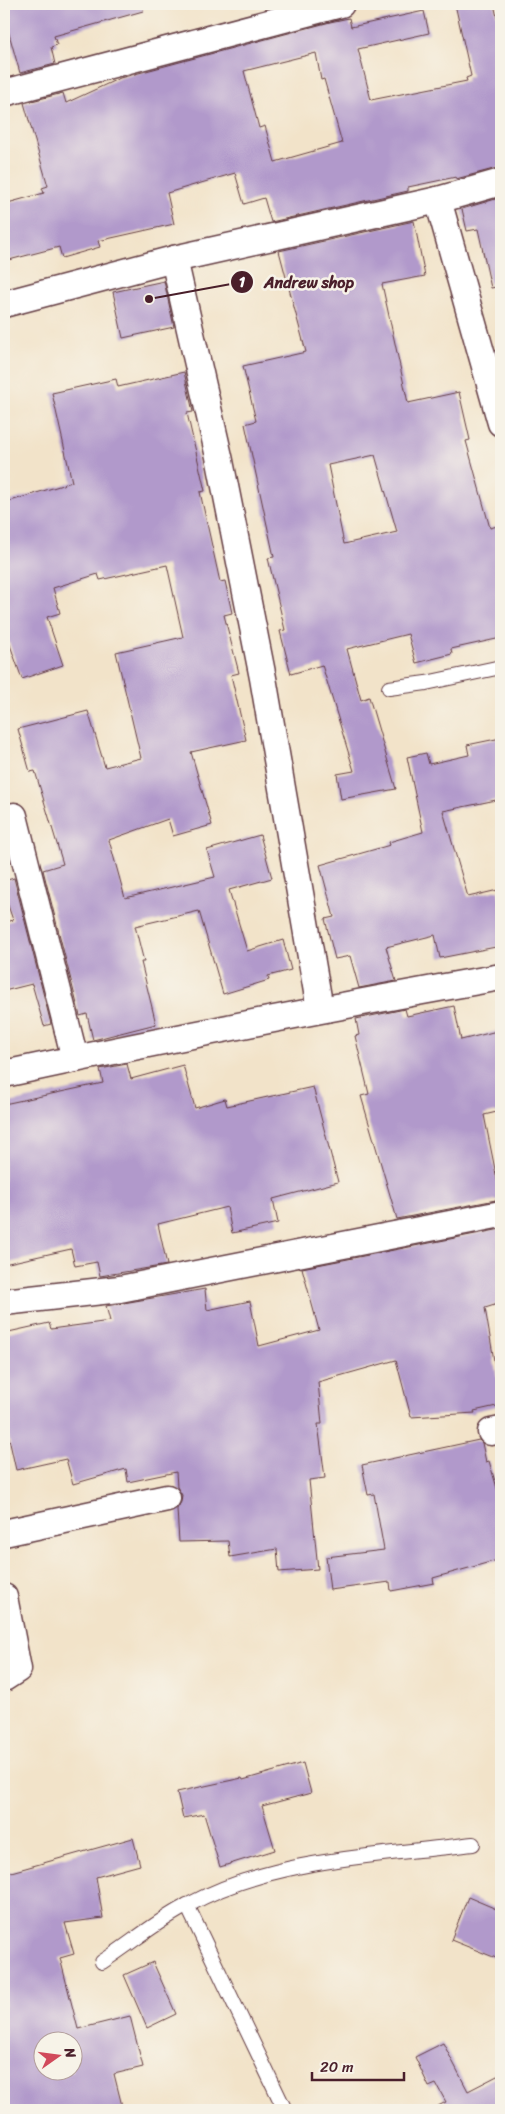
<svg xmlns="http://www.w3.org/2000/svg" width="505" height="2114" viewBox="0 0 505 2114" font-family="Sriracha,sans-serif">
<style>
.building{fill:#b199cb;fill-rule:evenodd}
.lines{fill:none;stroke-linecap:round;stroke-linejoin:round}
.lane-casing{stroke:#633c43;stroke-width:16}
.street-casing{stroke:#633c43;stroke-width:29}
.lane{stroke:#fff;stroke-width:14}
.street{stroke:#fff;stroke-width:26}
.leader{fill:none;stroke:#4a1f2b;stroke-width:2}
.callout-dot{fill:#4a1f2b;stroke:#f7f3e8;stroke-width:2}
.mark-label{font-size:15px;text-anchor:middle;font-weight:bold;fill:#fff}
.callout-label{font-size:16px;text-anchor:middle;font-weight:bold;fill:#4a1f2b;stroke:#f7f3e8;stroke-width:5;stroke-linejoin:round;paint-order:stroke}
</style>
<rect width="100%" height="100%" fill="#f7f3e8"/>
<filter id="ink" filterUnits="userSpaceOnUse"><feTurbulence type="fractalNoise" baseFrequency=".02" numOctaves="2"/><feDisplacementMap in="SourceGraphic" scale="10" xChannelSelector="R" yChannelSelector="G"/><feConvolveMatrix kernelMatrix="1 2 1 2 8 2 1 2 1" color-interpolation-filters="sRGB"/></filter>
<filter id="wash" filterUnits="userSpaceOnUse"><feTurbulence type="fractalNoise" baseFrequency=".0096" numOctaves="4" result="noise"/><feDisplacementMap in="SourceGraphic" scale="20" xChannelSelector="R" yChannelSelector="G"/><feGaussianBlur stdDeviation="1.12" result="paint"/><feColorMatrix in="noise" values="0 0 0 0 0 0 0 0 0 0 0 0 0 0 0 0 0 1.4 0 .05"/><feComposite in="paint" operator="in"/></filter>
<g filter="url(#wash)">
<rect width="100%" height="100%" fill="#f2e3c9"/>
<g id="blocks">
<g class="building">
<path d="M 4,4 L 142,4 L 143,11 L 54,36 L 57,45 L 51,47 L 55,64 L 20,73 L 4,16 Z"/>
<path d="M 455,4 L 494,4 L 501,35 L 501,167 L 456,179 L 456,177 L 408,187 L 408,191 L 271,222 L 264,198 L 244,204 L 235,173 L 167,193 L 174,224 L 98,241 L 100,247 L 62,258 L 59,247 L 9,260 L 4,239 L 4,204 L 44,193 L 42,188 L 48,186 L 24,103 L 63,93 L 66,103 L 120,78 L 330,22 L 349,18 L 351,27 L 424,11 L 429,33 L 358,49 L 371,100 L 467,81 L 466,78 L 471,76 ZM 316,53 L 321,80 L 324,79 L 342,143 L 275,162 L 265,126 L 259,128 L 244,71 Z"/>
<path d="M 499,198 L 501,208 L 501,286 L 491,288 L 478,229 L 467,231 L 462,209 Z"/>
<path d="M 414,221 L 425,276 L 382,284 L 408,403 L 459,392 L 470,440 L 466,441 L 490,528 L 501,525 L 501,638 L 451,649 L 452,654 L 416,663 L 408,634 L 347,649 L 361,700 L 369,697 L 396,789 L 341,799 L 337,774 L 354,771 L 322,665 L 291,674 L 280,631 L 285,630 L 268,558 L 274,557 L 245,424 L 256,421 L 243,366 L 306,352 L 279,251 ZM 375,455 L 397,532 L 344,544 L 328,465 Z"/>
<path d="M 164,281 L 174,327 L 123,338 L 113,292 Z"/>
<path d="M 184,372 L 193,412 L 187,413 L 205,491 L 200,492 L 220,582 L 225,581 L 232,613 L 224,615 L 239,673 L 231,675 L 246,740 L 191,752 L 212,825 L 173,836 L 168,819 L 109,840 L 125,898 L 215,877 L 207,850 L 260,835 L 272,878 L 229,890 L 247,951 L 283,940 L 291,970 L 268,976 L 269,980 L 223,994 L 199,911 L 135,926 L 144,962 L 141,962 L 156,1024 L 93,1040 L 87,1014 L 80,1016 L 43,870 L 63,864 L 35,771 L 30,772 L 18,729 L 88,711 L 105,767 L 141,758 L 116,652 L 183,637 L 167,565 L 100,580 L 98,574 L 53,588 L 60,613 L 47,617 L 63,665 L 22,679 L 4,628 L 4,503 L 72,482 L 52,393 L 116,379 L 118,387 Z"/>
<path d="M 501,738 L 501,799 L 443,811 L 468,897 L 498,890 L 501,907 L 501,946 L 440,958 L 435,935 L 386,947 L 396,981 L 359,988 L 350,956 L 335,959 L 325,919 L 334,917 L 320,865 L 390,845 L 389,842 L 423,832 L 407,757 L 426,753 L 429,764 L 469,755 L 467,745 Z"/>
<path d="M 14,878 L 51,1024 L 44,1026 L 32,984 L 4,991 L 4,923 L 13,920 L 4,894 L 4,881 Z"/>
<path d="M 454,1006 L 461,1040 L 501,1030 L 501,1111 L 484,1115 L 501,1199 L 397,1219 L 361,1096 L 369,1094 L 355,1036 L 359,1035 L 356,1019 L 405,1009 L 407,1016 Z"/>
<path d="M 127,1064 L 131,1079 L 183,1065 L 195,1108 L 225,1099 L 227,1106 L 313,1087 L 338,1182 L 273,1199 L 278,1223 L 232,1233 L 227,1207 L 158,1224 L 167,1265 L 100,1276 L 97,1262 L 75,1266 L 71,1249 L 4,1264 L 4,1104 L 103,1083 L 100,1069 Z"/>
<path d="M 501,1229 L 501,1303 L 485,1308 L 497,1378 L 501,1377 L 501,1405 L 474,1411 L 475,1413 L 411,1417 L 396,1360 L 318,1382 L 322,1424 L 318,1424 L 325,1478 L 309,1480 L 318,1569 L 279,1572 L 277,1549 L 230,1557 L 228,1541 L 179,1542 L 177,1509 L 181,1502 L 182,1495 L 177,1487 L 176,1472 L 128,1482 L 126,1469 L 73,1484 L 66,1459 L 16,1470 L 4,1416 L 4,1333 L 49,1323 L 51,1329 L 110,1321 L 106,1306 L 205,1289 L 207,1310 L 250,1301 L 259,1346 L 319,1330 L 302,1268 Z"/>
<path d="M 479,1440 L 482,1443 L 486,1462 L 489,1461 L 501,1502 L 501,1559 L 433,1578 L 434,1583 L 391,1591 L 390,1582 L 330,1590 L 326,1557 L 384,1550 L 374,1494 L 368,1495 L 362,1465 Z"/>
<path d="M 303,1763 L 311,1793 L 262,1806 L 275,1850 L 220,1867 L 204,1814 L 183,1818 L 177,1792 L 242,1778 L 243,1780 Z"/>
<path d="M 133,1838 L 140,1865 L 96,1877 L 103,1918 L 65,1923 L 74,1954 L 60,1958 L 78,2029 L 130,2016 L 143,2067 L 114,2074 L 123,2110 L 4,2110 L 4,1874 ZM 42,2042 L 72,2042 L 72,2072 L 42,2072 Z"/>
<path d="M 468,1897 L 501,1911 L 501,1960 L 451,1940 Z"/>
<path d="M 153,1962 L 176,2014 L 147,2028 L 124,1975 Z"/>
<path d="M 443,2043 L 468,2091 L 501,2074 L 501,2110 L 430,2110 L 446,2102 L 436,2084 L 429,2087 L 415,2057 Z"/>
</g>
</g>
</g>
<g filter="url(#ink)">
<use href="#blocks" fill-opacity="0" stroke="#633c43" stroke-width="1"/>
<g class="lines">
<g class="lane-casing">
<g id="lane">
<path d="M 389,688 L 426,683 L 501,667"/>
<path d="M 187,1905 L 285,2110"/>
<path d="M 102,1962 C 130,1944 158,1920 188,1905 C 274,1858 378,1856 473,1844"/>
</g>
</g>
<g class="street-casing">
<g id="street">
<path d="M 4,93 L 341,4"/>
<path d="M 438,200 L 501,423"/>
<path d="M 174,259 L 220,461 L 263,678 L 320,1009"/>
<path d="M 4,304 L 174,259 L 438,200 L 501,182"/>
<path d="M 14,816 L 75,1059"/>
<path d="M 4,1074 C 169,1039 335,1006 501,977"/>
<path d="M 4,1302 L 120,1289 L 501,1214"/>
<path d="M 491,1432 L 501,1430"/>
<path d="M 4,1533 L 167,1498"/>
<path d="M 4,1597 L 18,1669 L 4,1678"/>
</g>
</g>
<use href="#lane" class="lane"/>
<use href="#street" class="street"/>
</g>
</g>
<path class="leader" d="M149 299L242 282"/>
<g class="callout-dot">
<circle cx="149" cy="299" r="5"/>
<circle cx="242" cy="282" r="12"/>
</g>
<g class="mark-label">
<text x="242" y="287">1</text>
</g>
<g class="callout-label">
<text x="309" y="288">Andrew shop</text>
</g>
<rect width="505" height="2114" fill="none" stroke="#f7f3e8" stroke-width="20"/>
<g transform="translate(58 2056) rotate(76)"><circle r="24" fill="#f7f3e8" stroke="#b29e9c"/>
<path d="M0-4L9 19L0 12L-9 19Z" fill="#d1495b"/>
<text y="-8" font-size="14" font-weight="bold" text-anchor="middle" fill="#4a1f2b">N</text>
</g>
<path d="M312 2072v8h92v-8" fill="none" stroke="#4a1f2b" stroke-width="2.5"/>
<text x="320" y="2072" font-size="15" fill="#4a1f2b" stroke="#f7f3e8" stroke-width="4" paint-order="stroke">20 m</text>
</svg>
